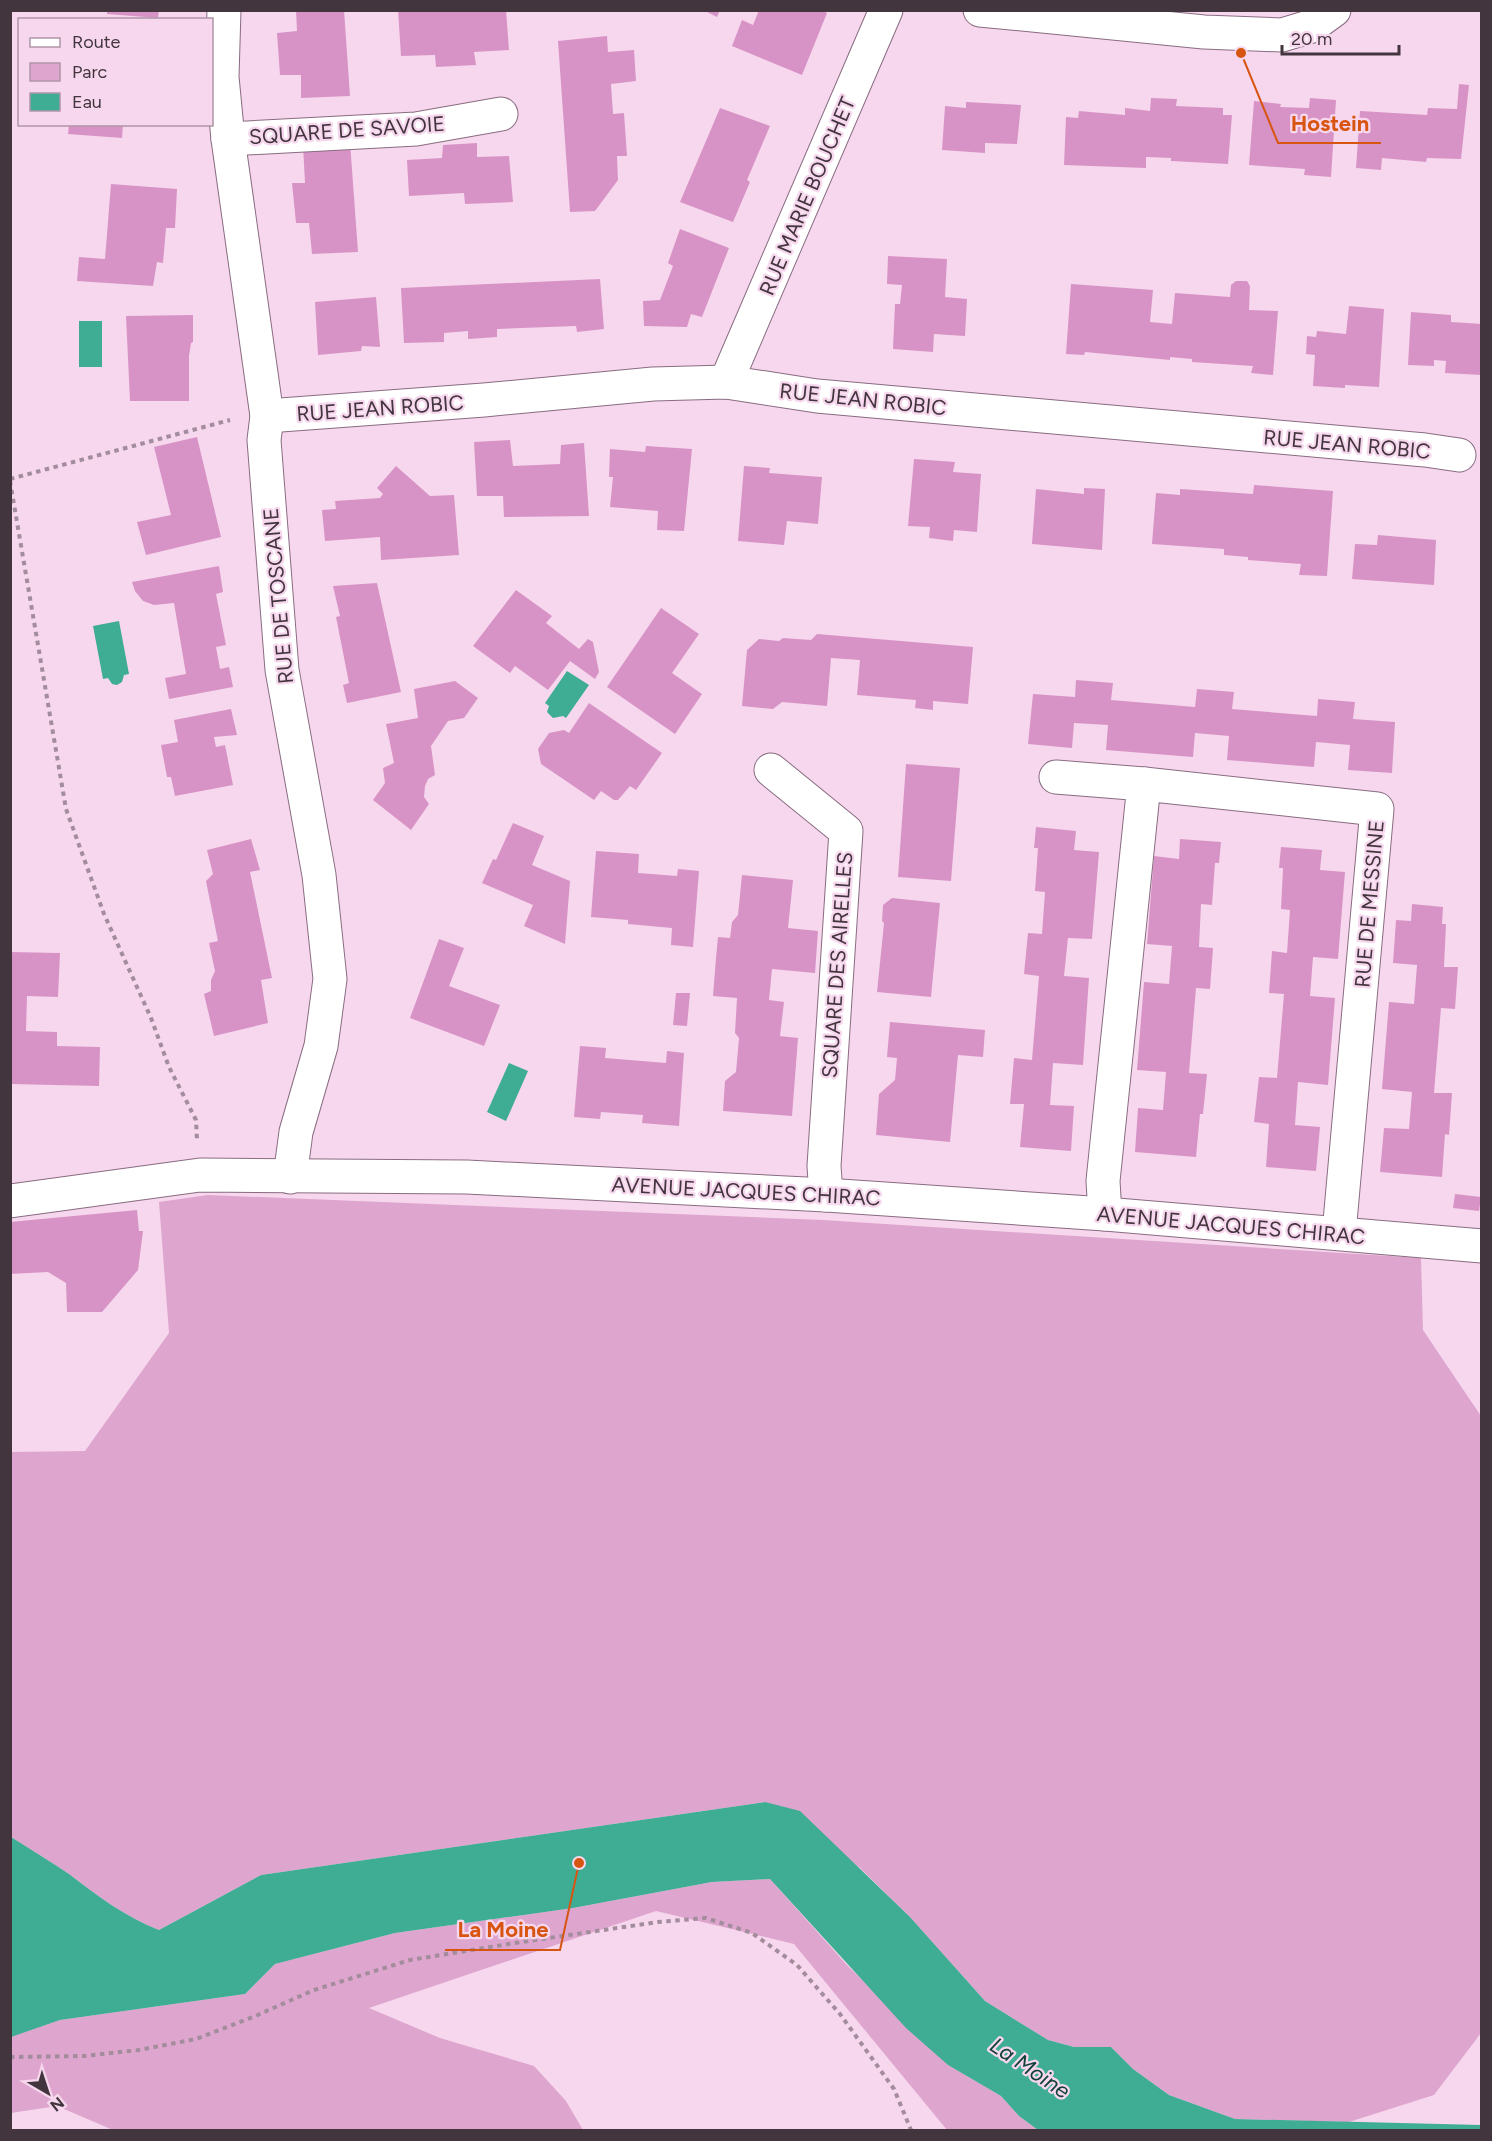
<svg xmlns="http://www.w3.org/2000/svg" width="1492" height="2141" viewBox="0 0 1492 2141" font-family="Figtree,sans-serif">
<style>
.green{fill:#dea6ce}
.water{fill:#3ead94}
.building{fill:#d893c6}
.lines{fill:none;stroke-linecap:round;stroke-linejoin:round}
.minor-casing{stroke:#886c80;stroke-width:35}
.path{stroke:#a38c9c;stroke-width:4;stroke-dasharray:4.5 4.5;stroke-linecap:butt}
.minor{stroke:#fff;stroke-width:33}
.labels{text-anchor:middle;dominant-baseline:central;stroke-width:4.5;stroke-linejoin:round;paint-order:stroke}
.street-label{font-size:21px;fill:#42353e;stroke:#f7d7ed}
.water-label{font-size:22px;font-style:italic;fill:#114137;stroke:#f7d7ed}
.leader{fill:none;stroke:#d75511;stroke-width:2}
.callout-dot{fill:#d75511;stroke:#f7d7ed;stroke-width:2}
.callout-label{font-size:22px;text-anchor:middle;font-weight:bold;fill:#d75511;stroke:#f7d7ed;stroke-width:4.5;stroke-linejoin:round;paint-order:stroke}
</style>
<rect width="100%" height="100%" fill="#f7d7ed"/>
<g class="green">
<path d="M 208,1195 L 823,1220 L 1421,1258 L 1423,1330 L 1481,1416 L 1481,2033 L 1434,2095 L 1349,2122 L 1235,2119 L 1169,2095 L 1133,2069 L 1111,2047 L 1074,2047 L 1048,2040 L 985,2001 L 910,1917 L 859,1867 L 765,1802 L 261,1875 L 159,1930 C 125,1917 98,1896 69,1874 C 50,1861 30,1849 11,1837 L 11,1452 L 85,1451 L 169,1333 L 159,1202 Z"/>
<path d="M 770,1879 L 846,1964 L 948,2065 L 1001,2096 L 1019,2116 L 1038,2130 L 947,2130 L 794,1944 L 656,1911 L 369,2008 L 440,2038 L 534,2066 L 566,2101 L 583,2130 L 113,2130 L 57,2106 L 11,2113 L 10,2037 L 60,2020 L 245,1994 L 275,1964 L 395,1933 L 573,1908 L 712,1882 Z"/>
</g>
<g class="water">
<rect x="79" y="321" width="23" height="46"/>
<path d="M 119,621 L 129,674 L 124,675 L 122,682 L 117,685 L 112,684 L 108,678 L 103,679 L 93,626 Z"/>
<path d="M 567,671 L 589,685 L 566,718 L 563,716 L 553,718 L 547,712 L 549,706 L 545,703 Z"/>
<path d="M 509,1063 L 528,1071 L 506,1121 L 487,1112 Z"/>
<path d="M 765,1802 L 800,1811 L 910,1917 L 985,2001 L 1048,2040 L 1074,2047 L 1111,2047 L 1133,2069 L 1169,2095 L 1235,2119 L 1481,2125 L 1481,2130 L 1038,2130 L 1019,2116 L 1001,2096 L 948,2065 L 906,2028 L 770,1879 L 712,1882 L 573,1908 L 395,1933 L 275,1964 L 245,1994 L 60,2020 L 11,2037 L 11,1837 C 30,1849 50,1861 69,1874 C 98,1896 125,1917 159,1930 L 261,1875 Z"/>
</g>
<g class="building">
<path d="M 107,10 L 159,10 L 158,18 L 107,14 Z"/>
<path d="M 296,10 L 344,10 L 350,96 L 301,98 L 301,75 L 280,75 L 277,33 L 297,31 Z"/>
<path d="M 398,10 L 506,10 L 509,50 L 474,52 L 476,65 L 436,67 L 435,55 L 401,56 Z"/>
<path d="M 703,10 L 720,10 L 717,17 Z"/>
<path d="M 759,10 L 822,10 L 827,13 L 802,75 L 732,46 L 742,20 L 753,25 Z"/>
<path d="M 607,36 L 608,52 L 634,50 L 636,81 L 611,84 L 613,114 L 624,113 L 627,156 L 617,156 L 618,180 L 595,211 L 570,212 L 558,41 Z"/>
<path d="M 1459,84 L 1469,85 L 1461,159 L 1427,158 L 1426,162 L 1382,158 L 1381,170 L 1356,168 L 1360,111 L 1427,115 L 1428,108 L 1457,109 Z"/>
<path d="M 1151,98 L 1177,99 L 1176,106 L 1223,108 L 1223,115 L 1232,115 L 1228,164 L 1171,161 L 1171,158 L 1146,157 L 1146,168 L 1064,165 L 1066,117 L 1078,118 L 1079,111 L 1125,115 L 1125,108 L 1150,111 Z"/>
<path d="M 1310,98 L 1336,100 L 1331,177 L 1304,175 L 1305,169 L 1249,165 L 1254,101 L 1281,104 L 1280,107 L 1309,108 Z"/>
<path d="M 966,102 L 1021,105 L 1017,144 L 985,143 L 985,153 L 942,150 L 945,106 L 966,108 Z"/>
<path d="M 720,108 L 770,126 L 747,180 L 750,182 L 733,222 L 680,202 Z"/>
<path d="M 69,124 L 123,124 L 122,138 L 68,134 Z"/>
<path d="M 350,142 L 358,252 L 312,254 L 309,223 L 296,223 L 292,183 L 305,183 L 303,145 Z"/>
<path d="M 477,143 L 477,157 L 509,156 L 513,202 L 465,204 L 464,193 L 409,196 L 407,160 L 442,158 L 443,145 Z"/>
<path d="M 111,184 L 177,189 L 175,228 L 166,228 L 163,263 L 157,262 L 153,286 L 77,281 L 79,257 L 105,259 Z"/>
<path d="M 680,229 L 729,248 L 702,317 L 691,314 L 687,327 L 644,326 L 643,301 L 660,300 L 673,266 L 668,263 Z"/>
<path d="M 888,256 L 947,259 L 945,297 L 967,299 L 965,336 L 934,334 L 933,352 L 893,349 L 895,304 L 900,304 L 902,285 L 887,284 Z"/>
<path d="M 600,279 L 604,329 L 577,332 L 576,326 L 497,329 L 497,337 L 468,339 L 468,331 L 444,333 L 444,342 L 404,343 L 401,288 Z"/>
<path d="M 1236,281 L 1247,281 L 1250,286 L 1249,310 L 1278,311 L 1273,375 L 1251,373 L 1253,366 L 1192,362 L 1192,359 L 1170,357 L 1170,360 L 1085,352 L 1084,355 L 1066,354 L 1071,284 L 1153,290 L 1150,322 L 1172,324 L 1175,293 L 1230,297 L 1231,285 Z"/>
<path d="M 376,297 L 380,347 L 362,346 L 361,351 L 318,355 L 315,302 Z"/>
<path d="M 1349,306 L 1384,309 L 1379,387 L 1345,385 L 1345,388 L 1313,386 L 1315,355 L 1306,354 L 1307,336 L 1316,337 L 1317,331 L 1346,334 Z"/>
<path d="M 1411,312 L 1451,315 L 1451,322 L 1482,324 L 1482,375 L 1445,373 L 1446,361 L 1434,360 L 1434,366 L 1408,365 Z"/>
<path d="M 193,315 L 193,342 L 191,343 L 189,356 L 189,401 L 130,401 L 126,316 Z"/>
<path d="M 197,437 L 221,537 L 146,555 L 137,522 L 171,515 L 154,447 Z"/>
<path d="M 510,440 L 513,466 L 560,464 L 561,445 L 584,443 L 589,516 L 504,517 L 503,496 L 477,496 L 474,442 Z"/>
<path d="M 646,446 L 692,449 L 684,531 L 657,530 L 658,511 L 610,507 L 613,477 L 609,477 L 610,449 L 645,452 Z"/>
<path d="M 914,459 L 955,462 L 953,472 L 981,474 L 977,532 L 954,530 L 953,541 L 929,538 L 930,527 L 908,526 Z"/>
<path d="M 396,466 L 430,496 L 454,495 L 459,555 L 381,560 L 380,537 L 325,541 L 322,510 L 336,509 L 335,501 L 380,498 L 383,494 L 377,488 Z"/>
<path d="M 744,466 L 770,468 L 769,473 L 822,477 L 818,524 L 787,521 L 784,545 L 738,541 Z"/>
<path d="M 1254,485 L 1333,491 L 1327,576 L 1299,575 L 1301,564 L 1248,560 L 1248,557 L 1224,555 L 1224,549 L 1152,544 L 1156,493 L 1180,495 L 1180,489 L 1253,494 Z"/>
<path d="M 1084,488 L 1105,489 L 1102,550 L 1032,544 L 1036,489 L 1084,494 Z"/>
<path d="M 1378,535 L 1436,540 L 1434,585 L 1352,579 L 1355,544 L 1377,545 Z"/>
<path d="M 219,566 L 223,592 L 216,594 L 226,645 L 216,647 L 220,669 L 229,667 L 233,687 L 169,699 L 165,678 L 186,674 L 174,603 L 154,605 L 143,601 L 135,591 L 132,582 Z"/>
<path d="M 377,583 L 401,692 L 347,703 L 343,685 L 349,683 L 336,617 L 340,616 L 333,586 Z"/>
<path d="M 516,590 L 552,616 L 546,623 L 579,649 L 588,639 L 593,642 L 599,672 L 595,679 L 570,661 L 548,690 L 515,666 L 510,673 L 473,646 Z"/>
<path d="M 661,608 L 699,634 L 672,673 L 702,694 L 675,734 L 607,687 Z"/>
<path d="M 817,634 L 973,647 L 968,704 L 933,701 L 933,710 L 915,708 L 916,700 L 857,695 L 860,660 L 831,658 L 827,706 L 782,702 L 773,709 L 742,706 L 747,650 L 759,639 L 779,641 L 783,638 L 811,640 Z"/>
<path d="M 1076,680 L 1113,683 L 1111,700 L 1195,707 L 1197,689 L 1234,692 L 1232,709 L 1317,716 L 1318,699 L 1355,702 L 1353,719 L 1395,722 L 1392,773 L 1348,770 L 1350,745 L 1316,742 L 1314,767 L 1227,760 L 1229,736 L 1195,733 L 1193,757 L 1106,750 L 1108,725 L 1074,723 L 1072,748 L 1028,744 L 1033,694 L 1075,697 Z"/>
<path d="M 455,681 L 478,698 L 464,718 L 448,721 L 431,746 L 435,775 L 428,779 L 425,786 L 424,797 L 429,804 L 411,830 L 373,800 L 385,783 L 383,768 L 394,763 L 386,724 L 418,718 L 414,689 Z"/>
<path d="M 589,703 L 662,753 L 636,790 L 630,786 L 618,800 L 614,800 L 601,791 L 594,800 L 541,764 L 538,749 L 549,733 L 564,730 L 569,733 Z"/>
<path d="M 231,709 L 237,735 L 214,737 L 216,747 L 225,745 L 233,785 L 175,796 L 171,777 L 167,777 L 161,745 L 178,742 L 174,720 Z"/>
<path d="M 906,764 L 960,768 L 951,881 L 898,877 Z"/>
<path d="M 513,823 L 544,836 L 532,865 L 570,881 L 565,944 L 524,926 L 533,905 L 482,883 L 493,859 L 496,860 Z"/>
<path d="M 1036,827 L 1076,831 L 1074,850 L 1099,852 L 1092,939 L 1068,938 L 1064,976 L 1089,978 L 1083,1065 L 1053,1063 L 1050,1105 L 1074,1106 L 1071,1151 L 1020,1147 L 1024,1104 L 1010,1104 L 1014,1058 L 1032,1060 L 1039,976 L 1024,974 L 1028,933 L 1042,934 L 1045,892 L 1035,891 L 1038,848 L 1034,848 Z"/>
<path d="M 251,839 L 260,870 L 250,872 L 272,978 L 261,980 L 268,1023 L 214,1036 L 204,994 L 211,991 L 211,980 L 215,971 L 209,943 L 218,941 L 206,881 L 213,874 L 207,850 Z"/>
<path d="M 1180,839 L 1221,842 L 1219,863 L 1215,863 L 1212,905 L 1201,904 L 1199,947 L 1213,948 L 1210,989 L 1196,988 L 1189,1073 L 1207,1074 L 1203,1114 L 1200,1114 L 1196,1157 L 1135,1152 L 1138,1108 L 1163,1110 L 1166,1072 L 1137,1070 L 1144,982 L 1169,984 L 1172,946 L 1147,944 L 1154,856 L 1179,859 Z"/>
<path d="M 1281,847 L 1322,850 L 1320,870 L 1345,872 L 1338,959 L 1313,957 L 1310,996 L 1335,998 L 1328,1085 L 1298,1082 L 1295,1125 L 1320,1127 L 1316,1171 L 1266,1167 L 1269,1124 L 1254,1122 L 1259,1077 L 1277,1078 L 1284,994 L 1269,993 L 1272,951 L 1287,953 L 1290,910 L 1281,909 L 1283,868 L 1279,868 Z"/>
<path d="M 596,851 L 639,854 L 638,873 L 677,876 L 678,869 L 699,871 L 693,947 L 671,945 L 672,928 L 628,924 L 628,920 L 591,917 Z"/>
<path d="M 742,875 L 793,880 L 788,928 L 818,931 L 815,973 L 772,969 L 769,1000 L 784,1002 L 780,1036 L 798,1038 L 792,1116 L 723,1111 L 725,1081 L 736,1072 L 739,1038 L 735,1033 L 737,998 L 713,996 L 716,958 L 718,937 L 730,938 L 732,922 L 738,915 Z"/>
<path d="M 892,898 L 940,903 L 931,997 L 877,992 L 883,933 L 884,923 L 882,921 L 883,905 Z"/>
<path d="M 1412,904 L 1443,907 L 1442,924 L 1446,924 L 1444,967 L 1458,967 L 1455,1009 L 1441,1008 L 1434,1093 L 1452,1093 L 1449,1135 L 1445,1134 L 1442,1177 L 1380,1172 L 1384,1128 L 1409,1129 L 1412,1092 L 1382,1089 L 1389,1002 L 1414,1004 L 1417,965 L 1393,963 L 1396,920 L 1411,921 Z"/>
<path d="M 439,939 L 464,948 L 449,986 L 500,1005 L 484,1046 L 410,1018 Z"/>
<path d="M 10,952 L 60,953 L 58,997 L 27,996 L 26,1031 L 57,1032 L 57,1046 L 100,1047 L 99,1086 L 10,1084 Z"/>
<path d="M 676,993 L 690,993 L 687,1026 L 673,1025 Z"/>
<path d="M 890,1022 L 985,1030 L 983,1057 L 958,1055 L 950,1142 L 876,1135 L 879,1094 L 895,1080 L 897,1058 L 887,1057 Z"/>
<path d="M 580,1046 L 606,1048 L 605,1058 L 666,1063 L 667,1051 L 684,1053 L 679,1126 L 642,1123 L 643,1115 L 601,1112 L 600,1119 L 574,1117 Z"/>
<path d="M 1455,1194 L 1481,1197 L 1479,1211 L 1453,1208 Z"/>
<path d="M 137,1210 L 139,1231 L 143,1231 L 138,1270 L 102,1312 L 67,1312 L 66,1283 L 48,1272 L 10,1274 L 10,1222 Z"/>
</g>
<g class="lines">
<g class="minor-casing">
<g id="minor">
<path d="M 224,10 L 222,77 L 228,139 L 267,416 L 264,440 L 282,670 L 319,875 L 330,979 L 321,1046 L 296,1132 L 290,1177"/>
<path d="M 980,10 L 1204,32 L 1282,35 L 1312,26 L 1334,10"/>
<path d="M 228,139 L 416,129 L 501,114"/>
<path d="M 726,382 L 886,10"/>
<path d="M 267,416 L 484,400 L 653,384 L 726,382 L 817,396 L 1425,450 L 1459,455"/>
<path d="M 771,770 L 846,831 L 824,1166 L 826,1195"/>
<path d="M 1056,777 L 1144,784"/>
<path d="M 10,1201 L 200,1175 L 467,1177 L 826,1195 L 1105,1214 L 1482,1246"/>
<path d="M 1105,1214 L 1103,1181 L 1144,784 L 1377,809 L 1339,1233"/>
</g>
</g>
<g class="path">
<path d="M 10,479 L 230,420"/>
<path d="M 10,481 L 66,809 L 104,914 L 151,1018 L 169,1067 L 196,1120 L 197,1140"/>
<path d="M 10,2057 L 85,2056 L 139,2050 L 196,2039 L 253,2017 L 314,1990 L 410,1960 L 515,1943 L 658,1922 L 706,1918 L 752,1933 L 797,1965 L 840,2014 L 894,2089 L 911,2130"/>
</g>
<use href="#minor" class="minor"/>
</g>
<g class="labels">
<g class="street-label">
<text transform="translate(347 130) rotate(-4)">SQUARE DE SAVOIE</text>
<text transform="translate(807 196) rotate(-67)">RUE MARIE BOUCHET</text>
<text transform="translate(863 399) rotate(6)">RUE JEAN ROBIC</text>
<text transform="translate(380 408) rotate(-4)">RUE JEAN ROBIC</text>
<text transform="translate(1347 444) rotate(5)">RUE JEAN ROBIC</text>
<text transform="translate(278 596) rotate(-95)">RUE DE TOSCANE</text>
<text transform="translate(1369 904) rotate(-85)">RUE DE MESSINE</text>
<text transform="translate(837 965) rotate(-86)">SQUARE DES AIRELLES</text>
<text transform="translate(746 1191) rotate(3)">AVENUE JACQUES CHIRAC</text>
<text transform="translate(1231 1225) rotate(5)">AVENUE JACQUES CHIRAC</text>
</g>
<g class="water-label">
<text transform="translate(1030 2068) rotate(34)">La Moine</text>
</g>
</g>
<path class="leader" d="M1241 53L1278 143H1381M579 1863L560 1950H445"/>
<g class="callout-dot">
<circle cx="1241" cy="53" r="6"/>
<circle cx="579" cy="1863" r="6"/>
</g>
<g class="callout-label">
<text x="1330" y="131">Hostein</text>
<text x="503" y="1937">La Moine</text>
</g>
<rect width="1492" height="2141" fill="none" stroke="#42353e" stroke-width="24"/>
<rect x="18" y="18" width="195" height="108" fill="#f7d7ed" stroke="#af96a7" stroke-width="1.5"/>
<rect x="30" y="38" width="30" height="9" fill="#ffffff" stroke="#af96a7" stroke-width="1.5"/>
<text x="72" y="48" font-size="18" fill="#42353e">Route</text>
<rect x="30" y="63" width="30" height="18" fill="#dea6ce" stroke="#af96a7" stroke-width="1.5"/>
<text x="72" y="78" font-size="18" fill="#42353e">Parc</text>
<rect x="30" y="93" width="30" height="18" fill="#3ead94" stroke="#af96a7" stroke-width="1.5"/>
<text x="72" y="108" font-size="18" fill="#42353e">Eau</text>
<g transform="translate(48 2093) rotate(141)" stroke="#f7d7ed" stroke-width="4.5" paint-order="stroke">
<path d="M0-4.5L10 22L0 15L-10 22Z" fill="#42353e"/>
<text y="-9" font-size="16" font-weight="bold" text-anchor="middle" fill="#42353e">N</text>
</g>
<path d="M1282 45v9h117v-9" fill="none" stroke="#42353e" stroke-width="3"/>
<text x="1291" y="45" font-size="18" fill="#42353e" stroke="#f7d7ed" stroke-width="4.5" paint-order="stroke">20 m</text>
</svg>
